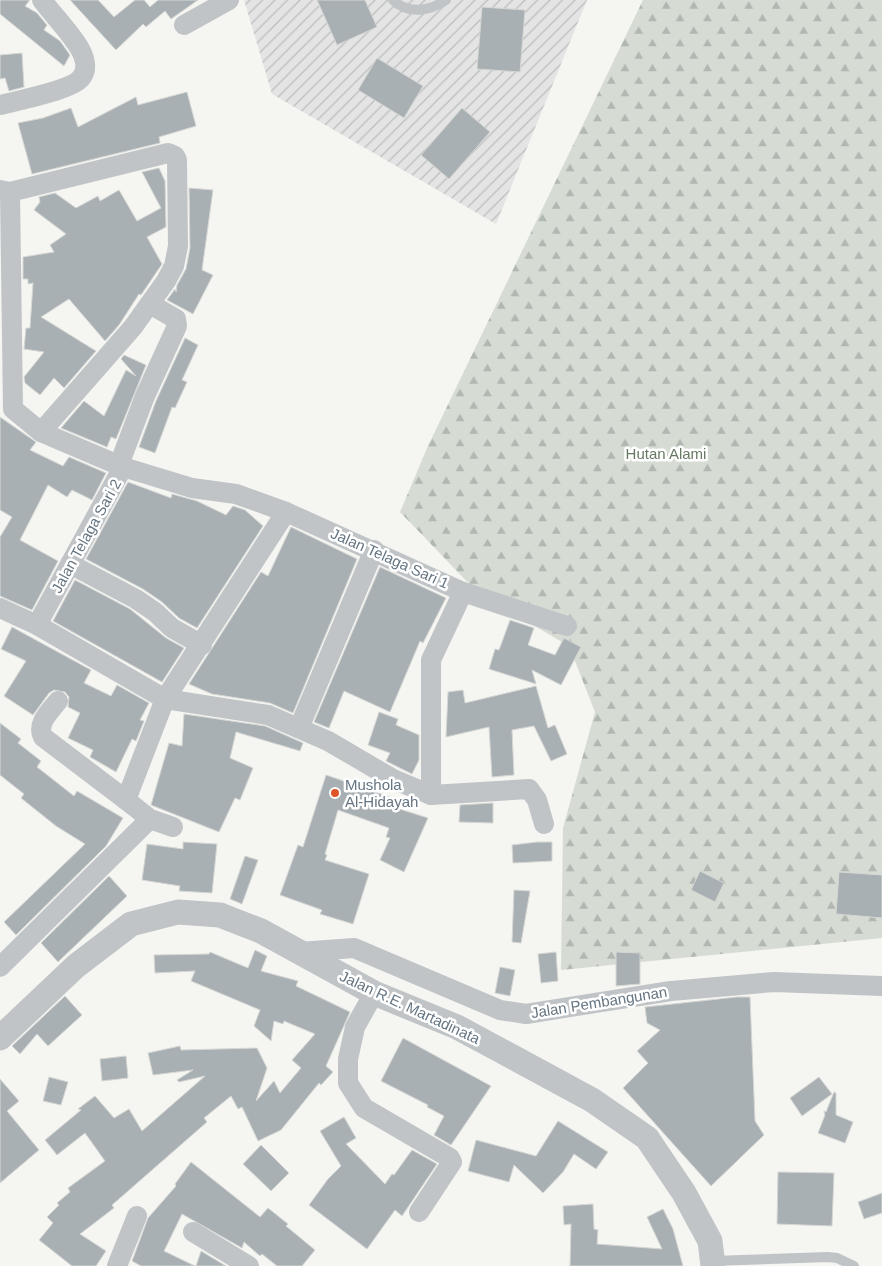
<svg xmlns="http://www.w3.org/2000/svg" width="882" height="1266" viewBox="0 0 882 1266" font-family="Helvetica,sans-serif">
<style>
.industrial{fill:url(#industrial-furrows)}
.forest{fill:url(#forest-firs)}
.building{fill:#a8b0b4;stroke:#d6d7d4}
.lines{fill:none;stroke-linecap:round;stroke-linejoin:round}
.service{stroke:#c0c4c7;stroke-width:10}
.minor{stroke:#c0c4c7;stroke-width:20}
.tertiary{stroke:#c0c4c7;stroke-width:25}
.poi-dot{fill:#e05527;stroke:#fff;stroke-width:2}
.labels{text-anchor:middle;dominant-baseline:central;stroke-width:5;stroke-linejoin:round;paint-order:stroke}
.park-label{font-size:15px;fill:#677963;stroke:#fff}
.street-label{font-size:15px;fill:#657582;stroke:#fff}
.poi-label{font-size:15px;fill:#657582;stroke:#fff;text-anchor:start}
</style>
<defs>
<pattern id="industrial-furrows" width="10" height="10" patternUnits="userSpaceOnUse" patternTransform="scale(1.25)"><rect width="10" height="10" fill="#e3e4e3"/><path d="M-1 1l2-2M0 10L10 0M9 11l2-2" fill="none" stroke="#bcbdbd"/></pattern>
<pattern id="forest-firs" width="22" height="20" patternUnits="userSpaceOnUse" patternTransform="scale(1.25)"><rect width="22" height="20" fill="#d6dcd3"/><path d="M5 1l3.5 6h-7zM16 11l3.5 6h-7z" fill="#b1b7b1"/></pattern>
</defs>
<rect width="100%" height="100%" fill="#f5f5f2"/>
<path class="industrial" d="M 244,0 L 587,0 L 496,224 L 272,94 Z"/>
<path class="forest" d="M 643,0 L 882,0 L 882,938 L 561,970 L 563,828 L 595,712 L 569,646 L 478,593 L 400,512 L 428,446 Z"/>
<g class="building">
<path d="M 0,0 L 30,0 L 25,6 L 37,13 L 47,25 L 44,30 L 60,41 L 70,55 L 64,66 L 0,14 Z"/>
<path d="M 70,0 L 98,0 L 114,17 L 135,0 L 144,0 L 150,7 L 158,0 L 198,0 L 171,19 L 165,11 L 146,27 L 143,24 L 116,50 Z"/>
<path d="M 317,0 L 365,0 L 377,27 L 337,45 Z"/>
<path d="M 482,7 L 525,10 L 520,72 L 477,69 Z"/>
<path d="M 22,53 L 24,87 L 9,91 L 5,78 L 0,79 L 0,55 Z"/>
<path d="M 377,58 L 423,86 L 404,118 L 358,90 Z"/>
<path d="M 187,92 L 196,126 L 159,137 L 160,143 L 32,174 L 18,123 L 43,118 L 71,108 L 78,127 L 136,97 L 138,105 Z"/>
<path d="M 462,108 L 490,132 L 449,179 L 421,155 Z"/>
<path d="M 159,168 L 165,181 L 166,227 L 147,237 L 162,264 L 141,295 L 139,294 L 119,325 L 105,341 L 69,299 L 41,317 L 96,351 L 64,388 L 54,378 L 40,395 L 25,383 L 24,377 L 44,352 L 24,349 L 26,328 L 30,328 L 33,283 L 28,284 L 28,279 L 23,279 L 23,257 L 54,252 L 50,245 L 66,234 L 34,210 L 40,202 L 39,197 L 55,193 L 76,208 L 98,196 L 100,201 L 119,190 L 137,221 L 161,208 L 142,172 Z"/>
<path d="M 189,188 L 213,190 L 202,270 L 213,275 L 193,314 L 167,300 L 175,289 L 176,292 L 177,285 L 186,269 L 190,248 Z"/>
<path d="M 185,338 L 198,345 L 182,380 L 187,382 L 175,408 L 172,407 L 155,453 L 139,447 L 156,401 Z"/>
<path d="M 124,355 L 146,365 L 116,439 L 111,437 L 107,447 L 61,428 L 84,401 L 104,416 L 126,370 L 136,376 L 121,359 Z"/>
<path d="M 0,417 L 36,442 L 30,450 L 63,466 L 69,457 L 106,473 L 92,500 L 72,490 L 67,497 L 48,485 L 20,540 L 58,561 L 32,610 L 0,596 L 0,537 L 12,517 L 0,510 Z"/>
<path d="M 128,482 L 171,498 L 172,494 L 197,501 L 226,515 L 233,506 L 245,510 L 263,526 L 197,628 L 179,618 L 162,602 L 143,589 L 86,559 Z"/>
<path d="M 291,527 L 357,559 L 293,713 L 270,703 L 212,694 L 189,684 L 261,572 L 268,576 Z"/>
<path d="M 380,567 L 446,598 L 423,643 L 420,641 L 390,712 L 344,691 L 329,728 L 314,722 Z"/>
<path d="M 75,580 L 130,609 L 166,638 L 184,648 L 162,682 L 53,621 Z"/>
<path d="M 510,620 L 534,628 L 528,645 L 555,655 L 564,638 L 581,647 L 561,685 L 532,670 L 536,684 L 489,669 L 495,649 L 499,650 Z"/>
<path d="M 12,627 L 91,670 L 84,683 L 111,696 L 117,685 L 149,703 L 140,720 L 144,721 L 136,741 L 132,739 L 116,772 L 90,757 L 93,750 L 68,738 L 80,713 L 68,707 L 69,697 L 65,692 L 54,690 L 49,693 L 33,715 L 4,696 L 26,661 L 1,649 Z"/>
<path d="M 536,686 L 548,728 L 555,725 L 567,754 L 551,761 L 534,726 L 512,730 L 514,775 L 492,777 L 489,727 L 446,737 L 448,692 L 463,690 L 465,703 Z"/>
<path d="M 379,712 L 398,719 L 396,725 L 419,735 L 419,760 L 412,774 L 386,761 L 390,753 L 368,745 Z"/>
<path d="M 184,714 L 265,726 L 303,743 L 300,751 L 236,732 L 230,758 L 253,768 L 240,800 L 235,798 L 219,832 L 151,805 L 169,743 L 182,746 Z"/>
<path d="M 0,723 L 21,739 L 18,743 L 41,761 L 37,767 L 74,796 L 77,791 L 123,818 L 106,846 L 16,935 L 4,922 L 85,844 L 56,826 L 21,798 L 24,794 L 0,775 Z"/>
<path d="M 326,775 L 393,798 L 390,806 L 428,818 L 404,872 L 380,860 L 390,838 L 386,837 L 389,828 L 338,810 L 325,854 L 327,855 L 325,860 L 369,874 L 353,924 L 320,914 L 322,910 L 280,895 L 298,845 L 303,847 Z"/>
<path d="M 493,803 L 493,823 L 459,822 L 460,805 Z"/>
<path d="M 183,842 L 217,844 L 212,893 L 179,891 L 180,886 L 142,880 L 147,844 L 183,849 Z"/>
<path d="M 537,842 L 552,842 L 552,861 L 513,863 L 512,845 Z"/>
<path d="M 245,856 L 258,860 L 242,904 L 230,899 Z"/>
<path d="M 700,871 L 724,883 L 715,902 L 691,890 Z"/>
<path d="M 839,872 L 882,875 L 882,918 L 836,914 Z"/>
<path d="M 109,876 L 127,896 L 58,962 L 41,943 Z"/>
<path d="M 514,890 L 530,891 L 521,943 L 512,942 Z"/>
<path d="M 255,950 L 267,956 L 261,971 L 298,981 L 296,986 L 350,1012 L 326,1066 L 333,1072 L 321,1085 L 319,1083 L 281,1130 L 258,1141 L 242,1107 L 238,1109 L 231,1096 L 204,1118 L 207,1122 L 112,1205 L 114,1208 L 80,1234 L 106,1251 L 96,1266 L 72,1266 L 39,1240 L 53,1223 L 47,1217 L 59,1205 L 57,1203 L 70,1192 L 68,1188 L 105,1161 L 85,1133 L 57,1155 L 45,1140 L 81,1110 L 78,1109 L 95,1096 L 114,1118 L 129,1109 L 142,1131 L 205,1076 L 179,1082 L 177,1080 L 193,1070 L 153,1075 L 148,1053 L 180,1046 L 181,1050 L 257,1048 L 267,1068 L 256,1101 L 274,1081 L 280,1093 L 301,1068 L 292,1060 L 315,1034 L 284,1021 L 283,1024 L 274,1021 L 271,1041 L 254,1026 L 260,1010 L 191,981 L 195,971 L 155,973 L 154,955 L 209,954 L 210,952 L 248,968 Z"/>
<path d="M 556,952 L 558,981 L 541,983 L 538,954 Z"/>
<path d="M 616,952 L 640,953 L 640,984 L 616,986 Z"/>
<path d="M 500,967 L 515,970 L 510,996 L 495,993 Z"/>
<path d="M 65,996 L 82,1015 L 48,1046 L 37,1034 L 20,1054 L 12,1046 Z"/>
<path d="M 737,997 L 750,997 L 755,1121 L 764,1135 L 711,1186 L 623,1088 L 648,1063 L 637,1051 L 660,1030 L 647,1023 L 645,1007 Z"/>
<path d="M 403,1038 L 491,1086 L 451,1145 L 434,1135 L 444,1116 L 427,1107 L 428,1105 L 381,1081 Z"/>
<path d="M 126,1056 L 128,1078 L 102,1081 L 100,1059 Z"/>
<path d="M 49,1077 L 68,1082 L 61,1105 L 43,1101 Z"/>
<path d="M 819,1077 L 832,1094 L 802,1116 L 790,1098 Z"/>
<path d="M 0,1079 L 19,1101 L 7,1111 L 39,1150 L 0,1183 Z"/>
<path d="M 834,1092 L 836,1093 L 836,1115 L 853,1122 L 845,1143 L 818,1133 L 825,1115 L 824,1111 L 826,1112 Z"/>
<path d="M 344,1117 L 356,1138 L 346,1144 L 385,1184 L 392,1174 L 394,1175 L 412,1150 L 437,1164 L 402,1216 L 395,1210 L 367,1249 L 309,1205 L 328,1179 L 341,1166 L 320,1131 Z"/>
<path d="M 558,1121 L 608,1152 L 596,1169 L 574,1154 L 563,1172 L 543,1193 L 514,1165 L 509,1182 L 468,1171 L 476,1140 L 536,1156 Z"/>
<path d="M 261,1145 L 289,1173 L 271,1191 L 243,1164 Z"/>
<path d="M 191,1162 L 260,1217 L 268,1208 L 288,1224 L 286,1226 L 315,1250 L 302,1266 L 277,1266 L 262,1254 L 260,1256 L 244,1242 L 242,1248 L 182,1214 L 164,1251 L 195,1266 L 141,1266 L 132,1261 L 148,1218 L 176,1186 L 175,1184 Z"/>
<path d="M 778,1172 L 834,1173 L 832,1226 L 777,1224 Z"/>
<path d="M 882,1193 L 882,1213 L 864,1219 L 858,1202 Z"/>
<path d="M 593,1204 L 594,1229 L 598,1230 L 597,1244 L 662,1249 L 647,1217 L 663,1209 L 673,1229 L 683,1266 L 570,1266 L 571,1224 L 564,1225 L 563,1206 Z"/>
<path d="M 201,1251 L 226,1266 L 196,1266 Z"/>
</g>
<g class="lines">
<g class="service">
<path d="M 393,0 C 408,15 430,11 446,0"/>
<path d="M 713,1261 L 828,1257 L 837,1258 L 854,1266"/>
</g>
<g class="minor">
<path d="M 184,25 L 229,0"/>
<path d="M 0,105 C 16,101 72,90 81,78 C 88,70 85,58 80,49 C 70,32 54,16 42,0"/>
<path d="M 0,190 L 10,192 L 13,409 L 41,432 L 123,467 L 37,625"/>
<path d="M 10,192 L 168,153 L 175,156 L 177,160 L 178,246 L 174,266 L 166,281 L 133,327 L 41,432"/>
<path d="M 119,465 L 145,396 L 177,326 L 176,319 L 150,304"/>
<path d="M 123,467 L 192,488 L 236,494 L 286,512"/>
<path d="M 70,564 L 136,599 L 155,612 L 172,628 L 202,645"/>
<path d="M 463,592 L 567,626"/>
<path d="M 0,608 L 37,625 L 165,699 L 268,715 L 328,741 L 393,779 L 431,795 L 431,660 L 463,592 L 286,512 L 165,699 L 126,800 L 43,737 C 36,724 50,711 58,701"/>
<path d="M 299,728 L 374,550"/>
<path d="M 431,795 L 529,789 L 537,800 L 544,824"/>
<path d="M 126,800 L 150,819 L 173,827"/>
<path d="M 299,952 L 354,948 L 500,1010 L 526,1014 L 671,991 L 774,982 L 882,986"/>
<path d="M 0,967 L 150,819"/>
<path d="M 374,993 L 355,1027 L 348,1059 L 348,1083 L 364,1108 L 450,1158 L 452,1162 L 419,1212"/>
<path d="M 193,1232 L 249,1266"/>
<path d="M 117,1266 L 137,1216"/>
</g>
<path class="tertiary" d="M 0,1038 L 76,966 L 131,924 L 178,912 L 220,915 L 261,931 L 374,993 L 457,1027 L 592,1100 L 647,1138 L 684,1193 L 710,1241 L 713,1266"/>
</g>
<circle class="poi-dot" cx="335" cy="793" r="5"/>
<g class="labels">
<g class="park-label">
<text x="666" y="453">Hutan Alami</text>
</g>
<g class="street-label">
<text transform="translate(86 536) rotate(-61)">Jalan Telaga Sari 2</text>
<text transform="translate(390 558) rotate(24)">Jalan Telaga Sari 1</text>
<text transform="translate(599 1002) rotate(-9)">Jalan Pembangunan</text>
<text transform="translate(410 1007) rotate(25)">Jalan R.E. Martadinata</text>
</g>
<g class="poi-label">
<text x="345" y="784">Mushola<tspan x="345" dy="17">Al-Hidayah</tspan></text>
</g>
</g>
</svg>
